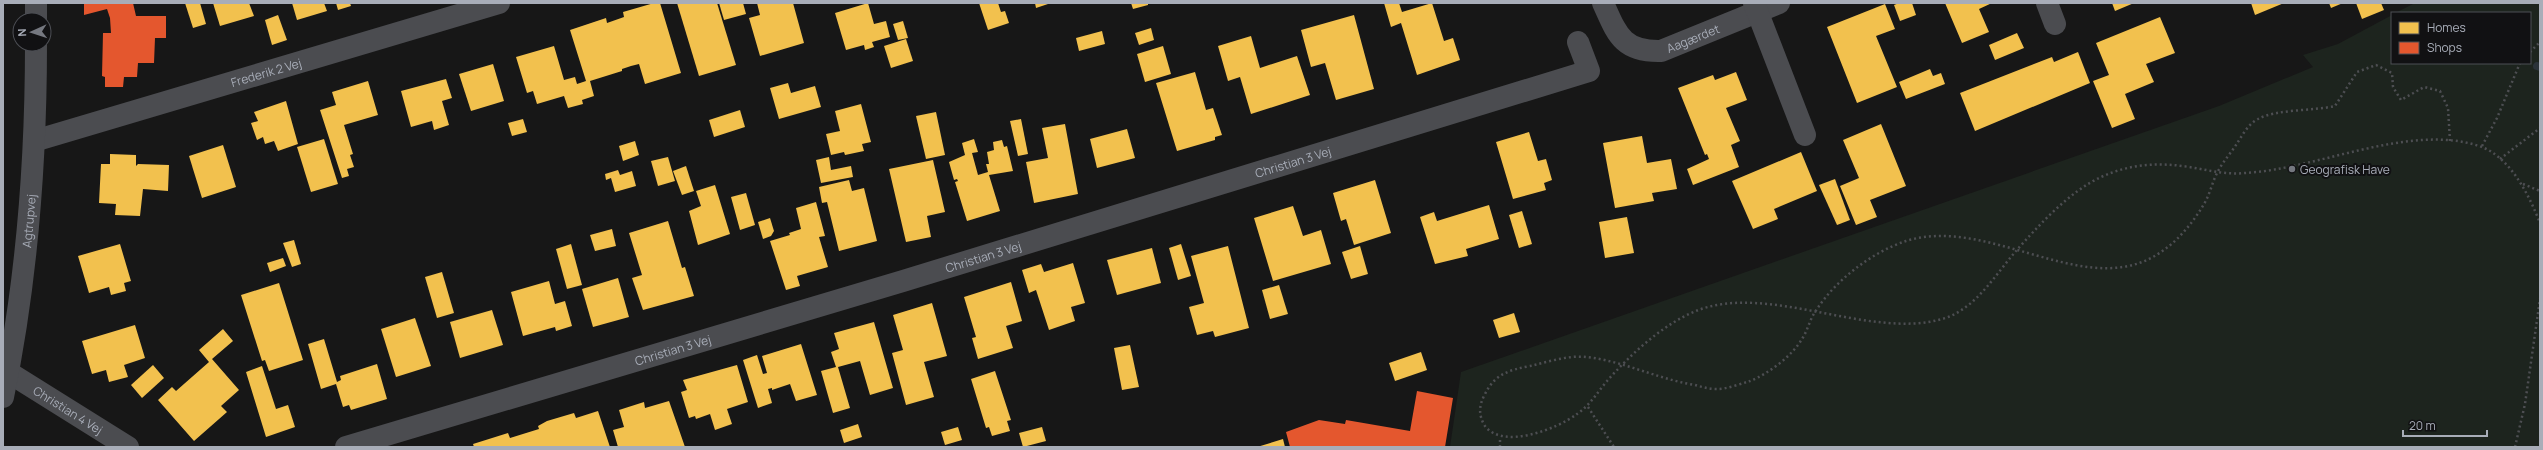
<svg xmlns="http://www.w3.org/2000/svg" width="2543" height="450" viewBox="0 0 2543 450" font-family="Manrope,sans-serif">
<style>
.green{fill:#1d241e}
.homes{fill:#f2c14e}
.shops{fill:#e4572e}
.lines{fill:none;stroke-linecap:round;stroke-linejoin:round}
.stream{stroke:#2a3239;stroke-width:8}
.path{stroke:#4d4e52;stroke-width:2.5;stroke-dasharray:2 3;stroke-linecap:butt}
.minor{stroke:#4b4c50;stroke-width:22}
.poi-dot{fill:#757880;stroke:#111113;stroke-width:1.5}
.labels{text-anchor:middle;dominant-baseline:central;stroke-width:4;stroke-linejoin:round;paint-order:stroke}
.street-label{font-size:12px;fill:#a8adb8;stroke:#111113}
.poi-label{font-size:12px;fill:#a8adb8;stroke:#111113;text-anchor:start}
</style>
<rect width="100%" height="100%" fill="#171717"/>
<path class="green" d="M 2415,3 L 2540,3 L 2540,447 L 1450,447 L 1461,372 L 2219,106 L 2313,67 L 2303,55 L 2338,44 L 2392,15 L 2392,63 L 2530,63 L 2530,13 L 2395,13 Z"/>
<g class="homes">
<path d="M 185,3 L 200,3 L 206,24 L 193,28 Z"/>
<path d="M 213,3 L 249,3 L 254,16 L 220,26 Z"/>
<path d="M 292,3 L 324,3 L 327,11 L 297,20 Z"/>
<path d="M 336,3 L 350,3 L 351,6 L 338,10 Z"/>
<path d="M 654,3 L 660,3 L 681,73 L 645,84 L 639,64 L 631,66 L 622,69 L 622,71 L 590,81 L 594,96 L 582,100 L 583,104 L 568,108 L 564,96 L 537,104 L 533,91 L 527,93 L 516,57 L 554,46 L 564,80 L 575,77 L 577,84 L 586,81 L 570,30 L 606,18 L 607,23 L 624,17 L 623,12 Z"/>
<path d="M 677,3 L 717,3 L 736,65 L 699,76 Z"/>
<path d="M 719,3 L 743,3 L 746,14 L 724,20 Z"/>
<path d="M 757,3 L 793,3 L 804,43 L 760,56 L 749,18 L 760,15 Z"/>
<path d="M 868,3 L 874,24 L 886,21 L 890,37 L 872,42 L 874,47 L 865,50 L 864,45 L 846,50 L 835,13 Z"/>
<path d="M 979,3 L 998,3 L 1001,12 L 1005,11 L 1009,23 L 988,30 Z"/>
<path d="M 1035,3 L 1051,3 L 1036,8 Z"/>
<path d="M 1131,3 L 1148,3 L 1148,5 L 1133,9 Z"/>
<path d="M 1384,3 L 1399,3 L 1402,12 L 1432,3 L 1444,41 L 1453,38 L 1460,60 L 1417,75 L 1401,23 L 1391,27 Z"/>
<path d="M 1899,3 L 1912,3 L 1916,15 L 1900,21 L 1894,5 Z"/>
<path d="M 1945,3 L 1992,3 L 1979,9 L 1989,32 L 1962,43 Z"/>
<path d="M 2112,3 L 2134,3 L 2115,11 Z"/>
<path d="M 2251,3 L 2284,3 L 2255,15 Z"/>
<path d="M 2329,3 L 2343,3 L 2331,8 Z"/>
<path d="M 2356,3 L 2381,3 L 2384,10 L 2362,19 Z"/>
<path d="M 1885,4 L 1895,29 L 1876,36 L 1897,87 L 1857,103 L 1827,27 Z"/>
<path d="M 278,15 L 287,40 L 272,45 L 265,20 Z"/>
<path d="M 1354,15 L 1374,89 L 1336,100 L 1325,63 L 1311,67 L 1301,30 Z"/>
<path d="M 2160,17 L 2175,53 L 2146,64 L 2154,82 L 2125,94 L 2135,119 L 2112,128 L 2093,81 L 2109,75 L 2096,43 Z"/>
<path d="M 903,21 L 908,38 L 898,40 L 893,24 Z"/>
<path d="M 1151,28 L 1154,40 L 1139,45 L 1135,33 Z"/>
<path d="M 1102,31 L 1105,44 L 1079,51 L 1076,38 Z"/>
<path d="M 2017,33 L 2024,48 L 1995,60 L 1989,45 Z"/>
<path d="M 1251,36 L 1260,68 L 1297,56 L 1310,95 L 1251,114 L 1240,77 L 1228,81 L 1218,46 Z"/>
<path d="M 906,39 L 913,61 L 891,68 L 884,46 Z"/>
<path d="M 1163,46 L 1171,74 L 1145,82 L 1137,54 Z"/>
<path d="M 2078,52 L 2090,83 L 1975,131 L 1960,93 L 2052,57 L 2054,62 Z"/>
<path d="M 493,64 L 504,101 L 471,111 L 459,74 Z"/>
<path d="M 1930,69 L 1933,76 L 1941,73 L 1945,84 L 1906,99 L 1899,82 Z"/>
<path d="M 1195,72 L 1206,110 L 1213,108 L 1222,135 L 1215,137 L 1215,140 L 1177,151 L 1156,83 Z"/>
<path d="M 1736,72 L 1747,100 L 1726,108 L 1740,141 L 1731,145 L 1739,167 L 1693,185 L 1687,169 L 1709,159 L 1707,154 L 1705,155 L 1678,88 L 1713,75 L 1715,80 Z"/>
<path d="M 446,79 L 452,98 L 442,101 L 449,125 L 434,130 L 432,121 L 411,127 L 401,91 Z"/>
<path d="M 368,81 L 378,115 L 344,125 L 353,154 L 350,155 L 354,167 L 347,169 L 349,176 L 342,178 L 320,110 L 336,105 L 332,92 Z"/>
<path d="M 788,83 L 791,93 L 815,86 L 821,107 L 779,119 L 770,88 Z"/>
<path d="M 286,101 L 298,144 L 278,151 L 274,141 L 265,144 L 263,137 L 257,140 L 251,123 L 258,121 L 254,112 Z"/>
<path d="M 861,104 L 871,142 L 862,144 L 864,151 L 845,155 L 844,152 L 831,155 L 826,134 L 840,131 L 835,111 Z"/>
<path d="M 740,110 L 745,127 L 714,137 L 709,120 Z"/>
<path d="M 936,112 L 945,155 L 926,159 L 916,116 Z"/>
<path d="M 523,119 L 527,132 L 512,136 L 508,123 Z"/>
<path d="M 1021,119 L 1028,154 L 1018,156 L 1010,121 Z"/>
<path d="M 1065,124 L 1078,194 L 1034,203 L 1026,162 L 1048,158 L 1042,128 Z"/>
<path d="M 1881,124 L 1906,186 L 1870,200 L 1877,217 L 1856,225 L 1840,186 L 1859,178 L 1843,140 Z"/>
<path d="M 1127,129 L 1135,158 L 1097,168 L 1090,139 Z"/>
<path d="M 1529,132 L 1538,161 L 1546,159 L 1552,180 L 1544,183 L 1546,190 L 1513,199 L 1496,142 Z"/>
<path d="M 1642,136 L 1647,163 L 1671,159 L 1677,189 L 1652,193 L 1654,201 L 1615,208 L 1603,143 Z"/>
<path d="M 324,139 L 338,184 L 311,192 L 297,147 Z"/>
<path d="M 974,139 L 978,152 L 972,153 L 978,175 L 988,172 L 986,164 L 989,164 L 987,152 L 994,150 L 993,142 L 1002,140 L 1004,147 L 1007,146 L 1013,171 L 989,175 L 1000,211 L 967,221 L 955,182 L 958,181 L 957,179 L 954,180 L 949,162 L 965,155 L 962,143 Z"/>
<path d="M 635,141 L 639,155 L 623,161 L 619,146 Z"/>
<path d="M 223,145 L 236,187 L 202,198 L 189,156 Z"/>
<path d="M 1801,152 L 1817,191 L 1774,209 L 1778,219 L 1753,229 L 1732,181 Z"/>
<path d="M 110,154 L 136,155 L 136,166 L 138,164 L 169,165 L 168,191 L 143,189 L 140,216 L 115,215 L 116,204 L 99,203 L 101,164 L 110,164 Z"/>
<path d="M 668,157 L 675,181 L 658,186 L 651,161 Z"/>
<path d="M 829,157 L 831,170 L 851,166 L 853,177 L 821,183 L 816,160 Z"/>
<path d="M 933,160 L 945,212 L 927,216 L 931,237 L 906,242 L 889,169 Z"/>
<path d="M 686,166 L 694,191 L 682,195 L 673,171 Z"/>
<path d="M 618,170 L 620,175 L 632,171 L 636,186 L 615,192 L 611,178 L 606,180 L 605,174 Z"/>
<path d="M 1835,179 L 1850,220 L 1837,225 L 1819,185 Z"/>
<path d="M 849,180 L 852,191 L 864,188 L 877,241 L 839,251 L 827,202 L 822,203 L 819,187 Z"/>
<path d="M 1375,180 L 1391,233 L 1354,245 L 1346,219 L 1341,221 L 1333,193 Z"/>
<path d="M 715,185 L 730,234 L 698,245 L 689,211 L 701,206 L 696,191 Z"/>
<path d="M 746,193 L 755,225 L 740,230 L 731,197 Z"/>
<path d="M 816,202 L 825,236 L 819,237 L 828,267 L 797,276 L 800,286 L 786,290 L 770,241 L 790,235 L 789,233 L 801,229 L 796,208 Z"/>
<path d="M 1489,205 L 1499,239 L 1466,249 L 1468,256 L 1435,264 L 1420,217 L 1434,212 L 1437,221 Z"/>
<path d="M 1293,206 L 1303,236 L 1321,230 L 1331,264 L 1273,281 L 1254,218 Z"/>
<path d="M 1522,211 L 1532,244 L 1519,248 L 1509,215 Z"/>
<path d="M 1627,217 L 1634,253 L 1605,258 L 1599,222 Z"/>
<path d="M 770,218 L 774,231 L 771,236 L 763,239 L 758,222 Z"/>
<path d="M 668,221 L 682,268 L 685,267 L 694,296 L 643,310 L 632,278 L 642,275 L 629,233 Z"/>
<path d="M 612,229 L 616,246 L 595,251 L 590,235 Z"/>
<path d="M 294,240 L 301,264 L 292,267 L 283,243 Z"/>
<path d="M 120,244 L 131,281 L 124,283 L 126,291 L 111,295 L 109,287 L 89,293 L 78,256 Z"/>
<path d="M 571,244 L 582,285 L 567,289 L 556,249 Z"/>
<path d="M 1181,244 L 1191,276 L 1178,280 L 1169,248 Z"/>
<path d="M 1228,246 L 1249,328 L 1215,337 L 1213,331 L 1197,335 L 1189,307 L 1204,303 L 1191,256 Z"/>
<path d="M 1360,246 L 1368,274 L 1351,279 L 1342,252 Z"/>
<path d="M 1152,248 L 1161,283 L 1117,295 L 1107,260 Z"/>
<path d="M 283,258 L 286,266 L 270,272 L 267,263 Z"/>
<path d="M 1073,263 L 1085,303 L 1071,307 L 1075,321 L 1049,330 L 1036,290 L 1029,293 L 1022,270 L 1041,264 L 1044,272 Z"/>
<path d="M 442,272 L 454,313 L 437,318 L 425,277 Z"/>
<path d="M 618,278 L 629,317 L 593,327 L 582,289 Z"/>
<path d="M 549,281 L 555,304 L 565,301 L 572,326 L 556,331 L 555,327 L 523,336 L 511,292 Z"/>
<path d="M 1011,282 L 1022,321 L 1006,326 L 1013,348 L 978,359 L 972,338 L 976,337 L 964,297 Z"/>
<path d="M 279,283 L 303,360 L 269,371 L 265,360 L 262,361 L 241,295 Z"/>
<path d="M 1279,285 L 1288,314 L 1270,319 L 1262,290 Z"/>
<path d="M 932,303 L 947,356 L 924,362 L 934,397 L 906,405 L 892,353 L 903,350 L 893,315 Z"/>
<path d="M 492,310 L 503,345 L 460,358 L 450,322 Z"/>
<path d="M 1514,313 L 1520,332 L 1499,338 L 1493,320 Z"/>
<path d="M 415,318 L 431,366 L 396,377 L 381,329 Z"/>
<path d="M 874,322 L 893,388 L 870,395 L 860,361 L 838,367 L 850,408 L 833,413 L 821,371 L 836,367 L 831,352 L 839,349 L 834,333 Z"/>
<path d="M 135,325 L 145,358 L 124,365 L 128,377 L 109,382 L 106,370 L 92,374 L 82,341 Z"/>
<path d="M 223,329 L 233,341 L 212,359 L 239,390 L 221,406 L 227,412 L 194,441 L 158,400 L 172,387 L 176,391 L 209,362 L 199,350 Z"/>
<path d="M 324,339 L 337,382 L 341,380 L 340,376 L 377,364 L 387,399 L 351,410 L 349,405 L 343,407 L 336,384 L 321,389 L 308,344 Z"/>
<path d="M 801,344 L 817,395 L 796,401 L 790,384 L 772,390 L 772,388 L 768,389 L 772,403 L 758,408 L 743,360 L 757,355 L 763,374 L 767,373 L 762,356 Z"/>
<path d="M 1130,345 L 1139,387 L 1122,390 L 1114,348 Z"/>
<path d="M 1421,352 L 1427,370 L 1395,381 L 1389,363 Z"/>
<path d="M 153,365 L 164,378 L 142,398 L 131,385 Z"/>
<path d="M 737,365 L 748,402 L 727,409 L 732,424 L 715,430 L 710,414 L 696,419 L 695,416 L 689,418 L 681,392 L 687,390 L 683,380 Z"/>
<path d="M 262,366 L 276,409 L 288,405 L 295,427 L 266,437 L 246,372 Z"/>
<path d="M 995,371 L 1011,420 L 1007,421 L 1010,431 L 992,436 L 989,427 L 986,428 L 971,379 Z"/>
<path d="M 669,401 L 685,447 L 618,447 L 613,430 L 624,427 L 619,410 L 644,402 L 645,408 Z"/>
<path d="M 598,411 L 610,447 L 474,447 L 473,444 L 508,433 L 510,438 L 539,429 L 538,426 L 547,421 L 574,413 L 576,418 Z"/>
<path d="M 858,424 L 862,437 L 844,443 L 840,430 Z"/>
<path d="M 958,427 L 962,440 L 945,445 L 941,432 Z"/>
<path d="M 1042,427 L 1046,441 L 1023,447 L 1019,433 Z"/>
<path d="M 1283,439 L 1285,447 L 1257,447 Z"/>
</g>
<g class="shops">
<path d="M 84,3 L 133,3 L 136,16 L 166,16 L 166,38 L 155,38 L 154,63 L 138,63 L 137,77 L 124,77 L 123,87 L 105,87 L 105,77 L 102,76 L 103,33 L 111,33 L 110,18 L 107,9 L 84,15 Z"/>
<path d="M 1417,391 L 1453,398 L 1445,447 L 1290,447 L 1286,432 L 1319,420 L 1345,424 L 1346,420 L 1410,431 Z"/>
</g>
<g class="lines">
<path class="stream" d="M 2537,66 L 2540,67"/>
<g class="path">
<path d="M 2530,52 L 2540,42"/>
<path d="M 2450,141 L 2448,108 L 2440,91 L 2424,87 L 2401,100 L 2393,87 L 2392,73 L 2376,65 L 2357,72 L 2335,106 C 2314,111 2276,109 2258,119 C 2248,124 2242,136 2236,145 C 2230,154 2222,163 2217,173 C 2212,183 2210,194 2204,204 C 2191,226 2172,248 2149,259 C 2077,294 1986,216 1906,241 C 1872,252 1836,280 1817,309 C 1810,318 1808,330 1802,339 C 1792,356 1768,374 1750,381 C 1740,384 1727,389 1717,389 C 1709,389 1702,387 1695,385 C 1657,379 1624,361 1586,357 C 1568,355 1548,362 1530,366 C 1509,370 1495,374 1485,394 C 1479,405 1478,415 1485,426 C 1503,450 1557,429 1577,414 C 1590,405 1597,393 1607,381 C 1630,355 1663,324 1696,311 C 1767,282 1869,340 1942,319 C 1975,310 1995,275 2016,251 C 2038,226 2070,191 2101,177 C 2130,164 2158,162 2189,167 C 2208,170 2226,175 2245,173 C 2318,169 2409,123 2479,146 C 2510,156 2529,195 2540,223"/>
<path d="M 2482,146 L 2497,118 L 2520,63"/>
<path d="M 2500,159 L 2540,128"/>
<path d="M 2523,184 L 2540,191"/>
<path d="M 1588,407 L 1614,447"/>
<path d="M 1500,447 L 1500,438"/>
<path d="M 2515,447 L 2525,404 L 2540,299"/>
</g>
<g class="minor">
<path id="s1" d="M 1603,3 C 1617,34 1622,52 1661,51 L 1779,3"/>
<path d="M 1754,3 L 1805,135"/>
<path d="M 2047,3 L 2055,24"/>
<path d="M 36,20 L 36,3"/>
<path id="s2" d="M 34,141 L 499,3"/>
<path id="s3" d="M 8,372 L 128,447"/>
<path id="s4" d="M 3,397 C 27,281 36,163 36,44"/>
<path id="s5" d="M 346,447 L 903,281 L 1589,71 L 1578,42"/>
</g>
</g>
<circle class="poi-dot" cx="2292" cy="169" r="4"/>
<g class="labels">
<g class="street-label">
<text stroke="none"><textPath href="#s1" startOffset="117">Aagærdet</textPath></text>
<text stroke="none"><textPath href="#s2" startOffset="242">Frederik 2 Vej</textPath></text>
<text stroke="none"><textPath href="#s5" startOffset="989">Christian 3 Vej</textPath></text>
<text stroke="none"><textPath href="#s4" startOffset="178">Agtrupvej</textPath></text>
<text stroke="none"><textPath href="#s5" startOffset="665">Christian 3 Vej</textPath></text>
<text stroke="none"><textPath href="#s5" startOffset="341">Christian 3 Vej</textPath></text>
<text stroke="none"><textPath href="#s3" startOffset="71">Christian 4 Vej</textPath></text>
</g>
<g class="poi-label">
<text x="2300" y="169">Geografisk Have</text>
</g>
</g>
<rect width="2543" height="450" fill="none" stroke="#a8adb8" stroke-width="8"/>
<rect x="2391" y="12" width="140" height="52" fill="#111113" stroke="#4d4f55"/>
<rect x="2399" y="22" width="20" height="12" fill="#f2c14e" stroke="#4d4f55"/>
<text x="2427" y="32" font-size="12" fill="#a8adb8">Homes</text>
<rect x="2399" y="42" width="20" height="12" fill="#e4572e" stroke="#4d4f55"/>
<text x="2427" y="52" font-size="12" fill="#a8adb8">Shops</text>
<g transform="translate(32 32) rotate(267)"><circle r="19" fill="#111113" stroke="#4d4f55"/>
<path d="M0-3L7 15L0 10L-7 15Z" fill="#757880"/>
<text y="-6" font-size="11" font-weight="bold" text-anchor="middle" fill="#a8adb8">N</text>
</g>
<path d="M2403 430v6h84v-6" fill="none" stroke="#a8adb8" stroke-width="2"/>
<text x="2409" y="430" font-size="12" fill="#a8adb8" stroke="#111113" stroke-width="3" paint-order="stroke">20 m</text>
</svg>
